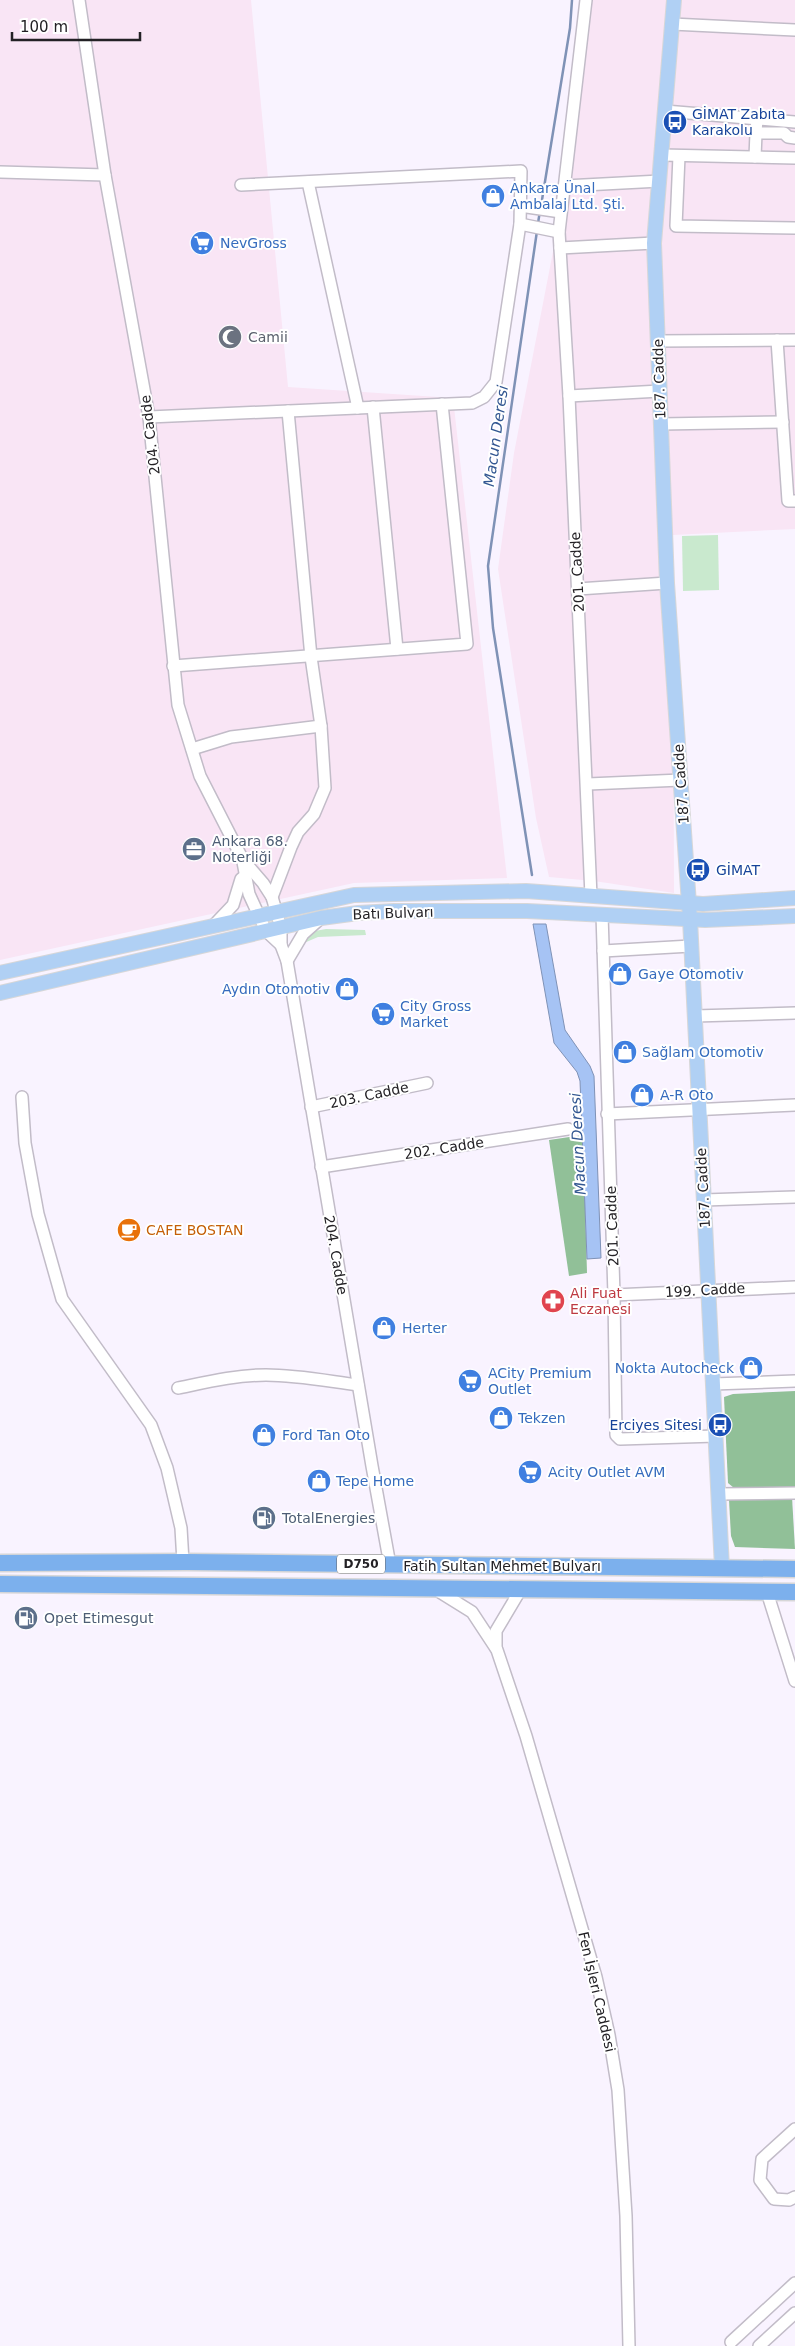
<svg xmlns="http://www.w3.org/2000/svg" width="795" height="2346" viewBox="0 0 795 2346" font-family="'DejaVu Sans',sans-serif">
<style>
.industrial{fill:#f9e5f5}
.green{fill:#c9e9ce}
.forest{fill:#91c098}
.water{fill:#a6c3f4;stroke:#7f92b6}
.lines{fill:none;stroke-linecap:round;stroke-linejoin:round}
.stream{stroke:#7f92b6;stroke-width:2.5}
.minor-casing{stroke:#c2bcc8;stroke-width:14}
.major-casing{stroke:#d7d7d8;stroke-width:16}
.highway-casing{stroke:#d7d7d8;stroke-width:19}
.minor{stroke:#fff;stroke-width:11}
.major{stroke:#b0d0f4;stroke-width:14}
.highway{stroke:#7cb0ed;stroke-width:16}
.labels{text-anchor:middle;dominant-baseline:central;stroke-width:4;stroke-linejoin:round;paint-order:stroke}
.shield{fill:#fff;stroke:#656466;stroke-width:1}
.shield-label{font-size:12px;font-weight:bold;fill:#232125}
.transit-label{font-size:14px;fill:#164399;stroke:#fff;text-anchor:start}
.shop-label{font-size:14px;fill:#366cbe;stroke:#fff;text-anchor:start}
.worship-label{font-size:14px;fill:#5b616d;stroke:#fff;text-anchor:start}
.street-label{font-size:14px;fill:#232125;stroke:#fff}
.service-label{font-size:14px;fill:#4e5e75;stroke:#fff;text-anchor:start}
.food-label{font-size:14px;fill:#c56008;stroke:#fff;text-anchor:start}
.health-label{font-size:14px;fill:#be3a42;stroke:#fff;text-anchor:start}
.water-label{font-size:15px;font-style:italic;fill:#335792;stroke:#fff}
</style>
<rect width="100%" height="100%" fill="#f9f3ff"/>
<g class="industrial">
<path d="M 0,0 L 251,0 L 288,387 L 453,398 L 507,878 L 354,883 L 0,960 Z"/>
<path d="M 589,0 L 795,0 L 795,529 L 673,535 L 674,893 L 594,881 L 549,877 L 536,818 L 498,569 L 514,453 L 563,200 Z"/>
</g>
<g class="green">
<path d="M 718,535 L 719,590 L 683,591 L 682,536 Z"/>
<path d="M 326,929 L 365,930 L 366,935 L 318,937 L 304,943 L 305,937 L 315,931 Z"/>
</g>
<g class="forest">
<path d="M 583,1135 L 587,1273 L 569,1276 L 549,1140 Z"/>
<path d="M 795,1391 L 795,1489 L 734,1488 L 728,1483 L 724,1397 L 733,1394 Z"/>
<path d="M 792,1497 L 795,1549 L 735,1547 L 731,1536 L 729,1500 Z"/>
</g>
<path class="water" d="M 533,924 L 546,924 L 565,1030 L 590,1066 L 594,1076 L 601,1258 L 587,1259 L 580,1081 L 577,1072 L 554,1043 Z"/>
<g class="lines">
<g class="stream">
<path d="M 541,206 L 570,28 L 572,0"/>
<path d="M 538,223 L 540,211"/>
<path d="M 532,875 L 493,628 L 488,566 L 537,231"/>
</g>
<g class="minor-casing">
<g id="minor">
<path d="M 79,0 L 105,175 L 149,417 L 178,705 L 200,776 L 243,860 L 263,883 L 272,897 L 281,928 L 281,945"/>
<path d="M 586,0 L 559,232 L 569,396 L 591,896"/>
<path d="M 672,24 L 795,30"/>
<path d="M 665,111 L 795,122"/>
<path d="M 757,118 L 756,133 L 784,133 L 788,137 L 795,138"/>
<path d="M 662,155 L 795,158"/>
<path d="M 679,156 L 676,226 L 795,228"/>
<path d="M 755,157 L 756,133"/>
<path d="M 0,172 L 105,175"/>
<path d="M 308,182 L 358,408"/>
<path d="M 565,186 L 660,181"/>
<path d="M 520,206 L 561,212"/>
<path d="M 520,224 L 559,232"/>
<path d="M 560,248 L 654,243"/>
<path d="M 777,340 L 788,501 L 795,501"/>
<path d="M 658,341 L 795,340"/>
<path d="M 569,396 L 660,391"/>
<path d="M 373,407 L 397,649"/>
<path d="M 149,417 L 472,403 L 484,397 L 496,382 L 520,224 L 521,171 L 241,185"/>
<path d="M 661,424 L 783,422"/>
<path d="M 578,589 L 667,583"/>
<path d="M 173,666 L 467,644 L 442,404"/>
<path d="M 192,749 L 231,737 L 321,726"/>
<path d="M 588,784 L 681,780"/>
<path d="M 243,862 L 249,894 L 266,931 L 281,945 L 287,961 L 372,1466 L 390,1565"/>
<path d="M 272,897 L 291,847 L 298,832 L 314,814 L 325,788 L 321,726 L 311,657 L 288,411"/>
<path d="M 602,914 L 614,1295 L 616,1435 L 620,1439 L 716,1436"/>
<path d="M 214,925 L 233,905 L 241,879 L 246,875"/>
<path d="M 603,951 L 691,946"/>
<path d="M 287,961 L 303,934 L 321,918"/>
<path d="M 695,1016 L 795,1013"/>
<path d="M 22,1097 L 25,1143 L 38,1214 L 62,1299 L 151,1425 L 167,1468 L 181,1528 L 183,1562"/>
<path d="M 311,1107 L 427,1083"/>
<path d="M 607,1114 L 795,1105"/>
<path d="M 321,1167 L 568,1129"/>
<path d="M 704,1200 L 795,1197"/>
<path d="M 614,1295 L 795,1287"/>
<path d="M 713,1384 L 795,1381"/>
<path d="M 178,1388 C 207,1382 236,1375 266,1375 C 297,1375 327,1381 358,1385"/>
<path d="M 719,1494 L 795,1493"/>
<path d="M 435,1589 L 472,1612 L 497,1650 L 526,1736 L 596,1977 L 609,2035 L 618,2090 L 626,2216 L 629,2346"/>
<path d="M 767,1592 L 795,1681"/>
<path d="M 496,1648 L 496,1631 L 521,1589"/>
<path d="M 795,2129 L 762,2159 L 760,2180 L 774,2199 L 789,2200 L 795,2197"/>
<path d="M 731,2342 L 795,2283"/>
<path d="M 759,2346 L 795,2313"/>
</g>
</g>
<g class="major-casing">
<g id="major">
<path d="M 674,0 L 654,243 L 667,583 L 690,919 L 722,1568"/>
<path d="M 0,973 L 354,895 L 526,891 L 703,904 L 795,898"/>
<path d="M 0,993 L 321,918 L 358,913 L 394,911 L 527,911 L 705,920 L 795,916"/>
</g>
</g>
<g class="highway-casing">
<g id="highway">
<path d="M 0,1563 L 187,1562 L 795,1569"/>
<path d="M 0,1584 L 795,1592"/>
</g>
</g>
<use href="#minor" class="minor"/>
<use href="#major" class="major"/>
<use href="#highway" class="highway"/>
</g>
<defs>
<g id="bus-disc" transform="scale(1.25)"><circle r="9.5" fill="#1a4fb4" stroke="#fff"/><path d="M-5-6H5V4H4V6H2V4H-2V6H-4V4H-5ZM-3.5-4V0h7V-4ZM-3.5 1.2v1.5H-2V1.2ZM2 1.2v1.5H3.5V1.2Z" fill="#fff"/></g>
<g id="shop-disc" transform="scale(1.25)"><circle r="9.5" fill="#3f7fe0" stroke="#fff"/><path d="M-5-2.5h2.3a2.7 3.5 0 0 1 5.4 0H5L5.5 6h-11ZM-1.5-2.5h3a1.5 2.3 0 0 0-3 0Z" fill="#fff"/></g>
<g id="supermarket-disc" transform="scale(1.25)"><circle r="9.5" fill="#3f7fe0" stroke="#fff"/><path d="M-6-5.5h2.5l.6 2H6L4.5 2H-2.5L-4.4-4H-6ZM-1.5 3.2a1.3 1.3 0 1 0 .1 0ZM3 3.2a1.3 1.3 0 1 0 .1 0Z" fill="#fff"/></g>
<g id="mosque-disc" transform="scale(1.25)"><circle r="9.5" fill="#6b7280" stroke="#fff"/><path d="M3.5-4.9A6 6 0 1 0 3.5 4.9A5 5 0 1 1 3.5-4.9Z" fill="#fff"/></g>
<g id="office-disc" transform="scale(1.25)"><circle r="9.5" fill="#5c6f8a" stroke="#fff"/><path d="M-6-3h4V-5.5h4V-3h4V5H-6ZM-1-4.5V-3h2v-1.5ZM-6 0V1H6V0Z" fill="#fff"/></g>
<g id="cafe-disc" transform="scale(1.25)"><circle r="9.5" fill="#e8710a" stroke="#fff"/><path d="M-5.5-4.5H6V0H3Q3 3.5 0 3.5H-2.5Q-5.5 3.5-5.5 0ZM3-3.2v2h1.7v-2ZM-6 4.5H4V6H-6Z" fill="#fff"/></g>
<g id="pharmacy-disc" transform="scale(1.25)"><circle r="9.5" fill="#e0444e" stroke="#fff"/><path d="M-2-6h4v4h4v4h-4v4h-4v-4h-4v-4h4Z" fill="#fff"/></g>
<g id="fuel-disc" transform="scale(1.25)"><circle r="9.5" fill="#5c6f8a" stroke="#fff"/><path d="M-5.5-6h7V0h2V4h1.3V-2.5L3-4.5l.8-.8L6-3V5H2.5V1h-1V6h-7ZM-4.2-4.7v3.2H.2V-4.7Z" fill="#fff"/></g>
</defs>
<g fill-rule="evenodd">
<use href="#bus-disc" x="675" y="122"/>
<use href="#shop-disc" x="493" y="196"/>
<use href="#supermarket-disc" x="202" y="243"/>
<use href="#mosque-disc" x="230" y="337"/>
<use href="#office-disc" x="194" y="849"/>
<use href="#bus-disc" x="698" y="870"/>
<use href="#shop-disc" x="620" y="974"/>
<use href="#shop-disc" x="347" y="989"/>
<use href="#supermarket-disc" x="383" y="1014"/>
<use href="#shop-disc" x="625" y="1052"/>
<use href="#shop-disc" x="642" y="1095"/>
<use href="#cafe-disc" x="129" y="1230"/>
<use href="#pharmacy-disc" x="553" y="1301"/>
<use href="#shop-disc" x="384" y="1328"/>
<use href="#shop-disc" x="751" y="1368"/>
<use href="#supermarket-disc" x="470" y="1381"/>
<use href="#shop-disc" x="501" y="1418"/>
<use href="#bus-disc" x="720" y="1425"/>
<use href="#shop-disc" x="264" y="1435"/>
<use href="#supermarket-disc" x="530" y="1472"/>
<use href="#shop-disc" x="319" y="1481"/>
<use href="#fuel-disc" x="264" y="1518"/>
<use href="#fuel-disc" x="26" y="1618"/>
</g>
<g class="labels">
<rect class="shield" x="337" y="1554.5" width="48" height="19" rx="4"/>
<g class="shield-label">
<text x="361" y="1564">D750</text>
</g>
<g class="transit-label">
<text x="692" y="114">GİMAT Zabıta<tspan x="692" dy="16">Karakolu</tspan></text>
<text x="716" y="870">GİMAT</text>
<text x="702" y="1425" text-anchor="end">Erciyes Sitesi</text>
</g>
<g class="shop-label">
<text x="510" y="188">Ankara Ünal<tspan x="510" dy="16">Ambalaj Ltd. Şti.</tspan></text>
<text x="220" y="243">NevGross</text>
<text x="638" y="974">Gaye Otomotiv</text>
<text x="330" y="989" text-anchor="end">Aydın Otomotiv</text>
<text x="400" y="1006">City Gross<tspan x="400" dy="16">Market</tspan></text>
<text x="642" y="1052">Sağlam Otomotiv</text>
<text x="660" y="1095">A-R Oto</text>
<text x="402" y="1328">Herter</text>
<text x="734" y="1368" text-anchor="end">Nokta Autocheck</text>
<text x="488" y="1373">ACity Premium<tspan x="488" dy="16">Outlet</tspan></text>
<text x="518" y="1418">Tekzen</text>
<text x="282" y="1435">Ford Tan Oto</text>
<text x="548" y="1472">Acity Outlet AVM</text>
<text x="336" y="1481">Tepe Home</text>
</g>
<g class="worship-label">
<text x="248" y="337">Camii</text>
</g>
<g class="street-label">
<text transform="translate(659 379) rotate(-92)">187. Cadde</text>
<text transform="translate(150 435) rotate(-97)">204. Cadde</text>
<text transform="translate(577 572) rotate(-93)">201. Cadde</text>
<text transform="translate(681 784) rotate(-94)">187. Cadde</text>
<text transform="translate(393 913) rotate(-2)">Batı Bulvarı</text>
<text transform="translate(369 1095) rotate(-12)">203. Cadde</text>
<text transform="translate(444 1148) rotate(-9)">202. Cadde</text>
<text transform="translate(703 1188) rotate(-93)">187. Cadde</text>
<text transform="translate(612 1226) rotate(-92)">201. Cadde</text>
<text transform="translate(336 1255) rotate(80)">204. Cadde</text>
<text transform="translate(705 1290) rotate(-3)">199. Cadde</text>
<text x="502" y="1566">Fatih Sultan Mehmet Bulvarı</text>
<text transform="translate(597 1992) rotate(77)">Fen İşleri Caddesi</text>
</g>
<g class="service-label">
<text x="212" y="841">Ankara 68.<tspan x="212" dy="16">Noterliği</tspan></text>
<text x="282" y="1518">TotalEnergies</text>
<text x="44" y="1618">Opet Etimesgut</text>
</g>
<g class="food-label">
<text x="146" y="1230">CAFE BOSTAN</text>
</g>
<g class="health-label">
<text x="570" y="1293">Ali Fuat<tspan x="570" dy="16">Eczanesi</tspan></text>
</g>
<g class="water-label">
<text transform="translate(496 436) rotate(-82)">Macun Deresi</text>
<text transform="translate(578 1144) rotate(-93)">Macun Deresi</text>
</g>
</g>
<path d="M12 32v8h128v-8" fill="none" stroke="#232125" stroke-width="2.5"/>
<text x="20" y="32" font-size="15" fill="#232125" stroke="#ffffff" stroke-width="4" paint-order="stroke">100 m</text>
</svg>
